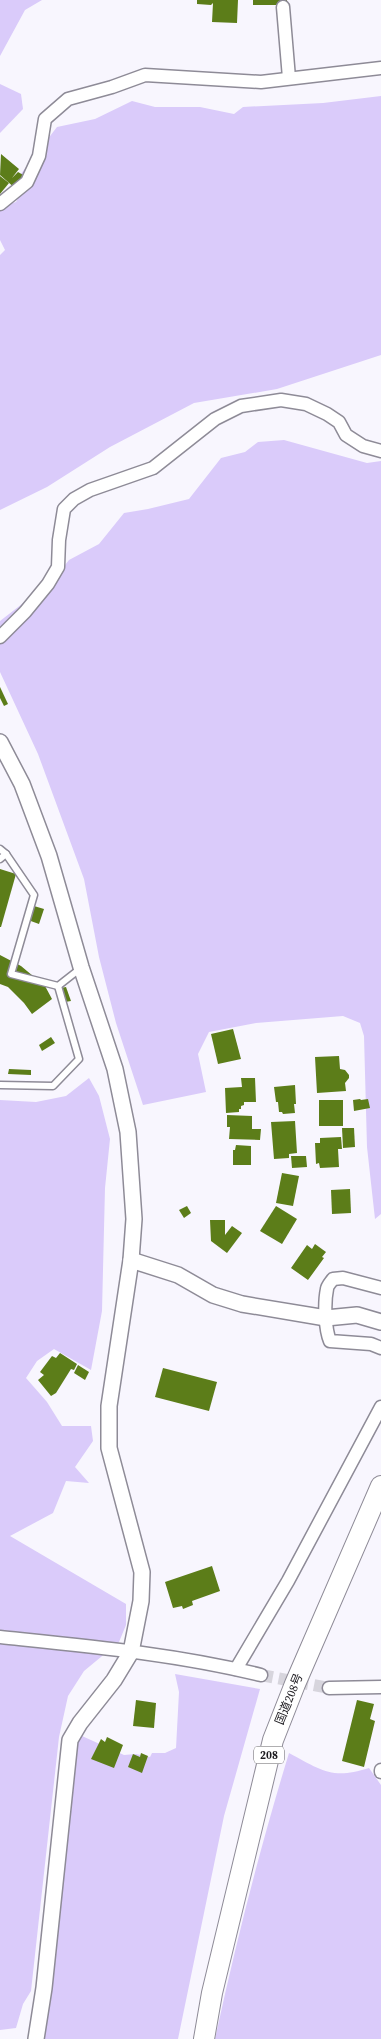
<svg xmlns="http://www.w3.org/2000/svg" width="381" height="2039" font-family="'Source Serif 4','Noto Sans JP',serif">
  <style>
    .green { fill: #dacbfa }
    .building { fill: #5c7d19 }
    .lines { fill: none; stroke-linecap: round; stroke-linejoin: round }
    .minor-tunnel { stroke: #d7d5dd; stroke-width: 12; stroke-dasharray: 12 6; stroke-linecap: butt }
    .service-casing { stroke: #8e8b97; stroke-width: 9 }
    .minor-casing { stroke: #8e8b97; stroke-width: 15 }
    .tertiary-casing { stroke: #8e8b97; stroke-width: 18 }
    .trunk-casing { stroke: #8e8b97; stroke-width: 22 }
    .service { stroke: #fff; stroke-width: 6 }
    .minor { stroke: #fff; stroke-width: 12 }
    .tertiary { stroke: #fff; stroke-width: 15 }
    .trunk { stroke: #fff; stroke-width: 20 }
    .labels { text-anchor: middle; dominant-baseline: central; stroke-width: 5; stroke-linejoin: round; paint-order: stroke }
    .shield { fill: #fff; stroke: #605f62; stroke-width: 1 }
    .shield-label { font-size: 11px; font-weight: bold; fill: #1c1a1f }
    .street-label { font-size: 12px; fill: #1c1a1f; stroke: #fff }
  </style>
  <rect width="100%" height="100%" fill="#f8f6fe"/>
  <g class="green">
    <path d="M0,0h42l-17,10 -25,46z"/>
    <path d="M0,84l21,10 2,15 -23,24z"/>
    <path d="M381,96v259l-104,34 -83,14 -84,44 -63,40 -47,23v-255l5,-5 -5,-10v-33l16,-5 4,-8v-19l37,-48 38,-8 37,-18 23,6h45l34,7 9,-7 80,-4z"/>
    <path d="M284,440l83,23 14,-2v753l-6,5 -8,-72 -3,-111 -4,-13 -17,-7 -87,7 -47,9 -11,22 8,38 -63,13 -27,-82 -17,-66 -15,-78 -46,-125 -38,-82v-51l53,-41 16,-20 30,-16 25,-31 24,-4 41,-10 32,-41 24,-6 13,-10z"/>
    <path d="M89,1078l10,18 11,43 -5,49 -3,123 -11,59 -37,-21 -17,12 -11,17 21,24 15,24h29l2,15 -18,26 14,16 -23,-2 -13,32 -43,23 116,68v21l-7,17 -35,29 -16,25 -9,41 -28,254 -8,13 -7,24 -16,2v-930l36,2 30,-6z"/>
    <path d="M175,1674l85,15 -36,127 -46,223h-134l29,-281 6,-19 3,-3 42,19 12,-1 14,3 2,-4h13l11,-5 3,-56z"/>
    <path d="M289,1753c32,17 43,27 80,15l12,17v254h-166c21,-97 45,-191 74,-286z"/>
  </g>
  <g class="building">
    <path d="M197,0h41l-1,23 -25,-1 1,-19 -2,2 -14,-1z"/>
    <rect x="253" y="0" width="34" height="5"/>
    <path d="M1,154l18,15 -7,9 6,-6 7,4 -9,13 -16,-14z"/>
    <path d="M0,176l9,7 -9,11z"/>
    <path d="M0,687l8,17 -4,2 -4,-8z"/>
    <path d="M0,869l16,5 -15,53h-1z"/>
    <path d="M34,906l10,3 -5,15 -11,-4z"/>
    <path d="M0,955l21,11 24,20 7,13 -20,15 -8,-11 -16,-16 -8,-3z"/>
    <path d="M66,987l5,14 -6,1 -4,-14z"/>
    <path d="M233,1029l8,30 -23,5 -7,-30z"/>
    <path d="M51,1037l4,6 -13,8 -3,-6z"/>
    <path d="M339,1056l1,13 5,1 4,5v3l-4,5 1,8 -29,2 -2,-36z"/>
    <path d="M9,1069l22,1v5l-23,-1z"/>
    <path d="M241,1078h14l1,24h-12v3l-3,1v3h-2v3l-13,1 -1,-25 17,-1z"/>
    <path d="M295,1085l1,19h-2l1,9 -12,1 -1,-2h-3l-1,-10h-2l-2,-15z"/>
    <path d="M360,1099l1,1 7,-1 2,9 -16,3 -1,-11z"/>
    <rect x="319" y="1100" width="24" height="26"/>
    <path d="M227,1115l25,1v13h9l-1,11 -31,-1 1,-12h-3z"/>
    <path d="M295,1121l2,32 -8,1v4l-15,1 -3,-37z"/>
    <path d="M342,1128h12l1,19 -12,1z"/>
    <path d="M341,1137l1,12h-4l1,18 -19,1 -1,-5 -3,1 -1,-21h5v-5z"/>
    <path d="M236,1145l15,1v19h-18v-15h2z"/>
    <path d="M291,1156h15l1,11 -15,1z"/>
    <path d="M282,1173l17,3 -6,30 -17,-3z"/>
    <path d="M350,1189l1,24 -19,1 -1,-24z"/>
    <path d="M187,1206l4,7 -7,5 -5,-8z"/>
    <path d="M276,1206l21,13 -15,25 -22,-13z"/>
    <path d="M210,1220h15v15l7,-9 10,7 -15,20 -16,-12z"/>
    <path d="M315,1244l11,8 -4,5 2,1 -16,22 -17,-12 16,-23 5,4z"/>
    <path d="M60,1353l17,11 -3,6 -3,-1 -15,24 -5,3 -13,-16 6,-5 -4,-3 12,-16 4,2z"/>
    <path d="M78,1365l11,7 -4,8 -11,-7z"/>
    <path d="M163,1368l54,14 -8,29 -54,-14z"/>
    <path d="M212,1566l8,25 -28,10 1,4 -10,4 -1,-3 -9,2 -8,-26z"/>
    <path d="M136,1700l20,3 -2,25 -21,-2z"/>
    <path d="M357,1700l17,4 -4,15 5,2 -11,46 -22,-6z"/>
    <path d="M107,1737l16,8 -9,23 -23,-9 10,-20 4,3z"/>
    <path d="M141,1753l7,3 -6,17 -14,-6 5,-13 7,3z"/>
  </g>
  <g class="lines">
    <path class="minor-tunnel" d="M261,1675l68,13"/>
    <g class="service-casing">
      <g id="service">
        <path d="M0,849l6,5 28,41 -23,79 47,12 23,-18"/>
        <path d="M0,859l6,-5"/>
        <path d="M0,1085l53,1 26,-27 -21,-73"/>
      </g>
    </g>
    <g class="minor-casing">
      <g id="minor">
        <path d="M283,7l6,71"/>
        <path d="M0,204l27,-22 12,-26 6,-37 23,-20 44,-12 33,-12 116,7 120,-14"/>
        <path d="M0,637l25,-25 23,-28 10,-17 1,-27 5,-31 10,-10 16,-9 63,-22 62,-49 26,-13 40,-6 25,4 21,10 12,8 7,13 17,11 18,5"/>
        <path d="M381,1288l-38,-10 -10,1c-2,3 -6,7 -6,10 -3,14 -2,40 3,52l41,3 10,4"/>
        <path d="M0,1637c87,9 176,17 261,38"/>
        <path d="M236,1669l52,-88 93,-174"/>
        <path d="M329,1688l52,-1"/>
        <path d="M381,1770v2"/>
      </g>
    </g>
    <g class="tertiary-casing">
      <g id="tertiary">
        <path d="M0,742l22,42 27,72 32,111 34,102 13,63 6,87 -3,41 -22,146v42l33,124 -1,29 -10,51 -17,28 -34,43 -10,17 -26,248 -8,51"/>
        <path d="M131,1260l47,15 35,20 29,9 84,14 31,-3 24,7"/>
      </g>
    </g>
    <g class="trunk-casing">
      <path id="trunk" d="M204,2039l8,-46 61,-253 22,-56 86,-198"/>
    </g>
    <use href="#service" class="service"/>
    <use href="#minor" class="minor"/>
    <use href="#tertiary" class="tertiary"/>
    <use href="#trunk" class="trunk"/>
  </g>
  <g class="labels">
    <rect class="shield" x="254" y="1746.5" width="30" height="17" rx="4"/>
    <g class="shield-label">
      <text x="269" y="1755">208</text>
    </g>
    <g class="street-label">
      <text transform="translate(289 1699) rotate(-68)">国道208号</text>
    </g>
  </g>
</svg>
